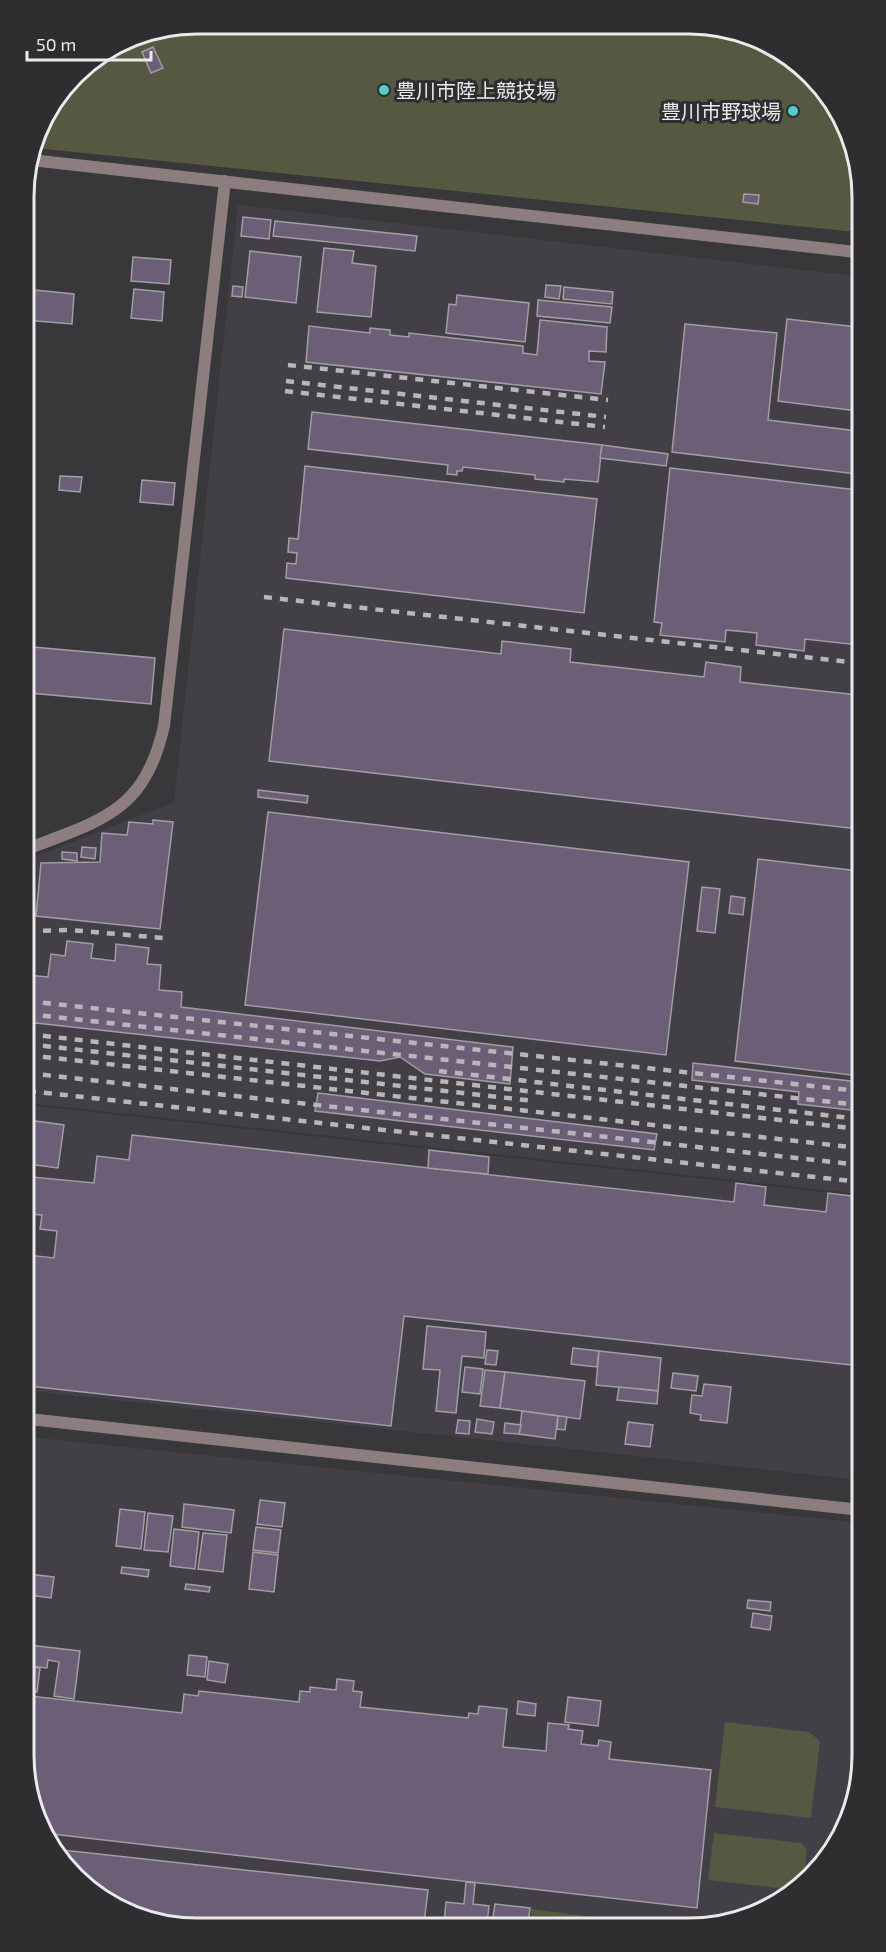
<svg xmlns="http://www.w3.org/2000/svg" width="886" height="1952" font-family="'Exo 2','Noto Sans JP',sans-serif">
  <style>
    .built { fill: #433f47 }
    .green { fill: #565841 }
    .building { fill: #6c5e77; stroke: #9f9ea0; stroke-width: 1.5 }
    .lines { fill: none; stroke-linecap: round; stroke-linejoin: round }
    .tertiary { stroke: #8d7d7f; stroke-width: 12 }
    .rail { stroke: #b7b6b8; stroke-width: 4.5; stroke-dasharray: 8 8; stroke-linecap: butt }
    .poi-dot { fill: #53cdca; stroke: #2e2d2f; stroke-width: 2 }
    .labels { text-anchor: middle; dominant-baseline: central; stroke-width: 6; stroke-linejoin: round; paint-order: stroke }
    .poi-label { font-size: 20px; fill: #eaeaeb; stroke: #2e2d2f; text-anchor: start }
    .rim { fill: none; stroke: #eaeaeb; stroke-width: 3 }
  </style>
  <rect width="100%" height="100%" fill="#383739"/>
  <g class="built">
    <path d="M238,205l618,71 4,918 -832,-91 -1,-243 147,-58z"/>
    <path d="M28,1105l832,91 1,284 -832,-89z"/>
    <path d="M29,1437l832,86 1,243 -13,54 -30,48 -86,54 -569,3 -81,-40 -53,-86z"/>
  </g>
  <g class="green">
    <path d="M198,24l524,3 81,40 53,86v79l-821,-84 7,-27 41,-54 49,-30z"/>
    <path d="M725,1722l84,10 11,9 -9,77 -96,-11z"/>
    <path d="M714,1833l87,10 6,6 -3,29 -17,11 -79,-9z"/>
    <path d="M531,1909l102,13 -103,1z"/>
  </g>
  <g class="building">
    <path d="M153,47l10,21 -12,5 -9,-21z"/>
    <path d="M744,194l15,1 -1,9 -15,-2z"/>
    <path d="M243,217l28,3 -2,19 -28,-3z"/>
    <path d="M275,221l142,15 -2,15 -142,-15z"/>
    <path d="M324,248l30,3 -2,12 24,3 -5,51 -54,-5z"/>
    <path d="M250,251l51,6 -5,46 -51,-6z"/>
    <path d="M133,257l38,3 -2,24 -38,-3z"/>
    <path d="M546,285l15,1 -2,13 -14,-2z"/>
    <path d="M233,286l10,1 -1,10 -10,-1z"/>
    <path d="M564,287l49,5 -1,12 -49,-5z"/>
    <path d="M25,289l49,5 -2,30 -47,-4z"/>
    <path d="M134,289l30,3 -2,29 -31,-3z"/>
    <path d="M457,295l72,8 -4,39 -79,-9 3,-29 7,1z"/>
    <path d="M538,300l74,7 -2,16 -73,-7z"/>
    <path d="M787,319l70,8v84l-79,-10z"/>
    <path d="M540,320l67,7 -1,25 -17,-1v10l16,1 -4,32 -295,-32 3,-36 61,7v-5l20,2v5l19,2v-4l114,13v7l14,2z"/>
    <path d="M685,324l92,9 -9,87 89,11v43l-185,-22z"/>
    <path d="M312,412l290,33 -4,37 -34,-3v3l-29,-3v-4l-72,-8 -1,4h-5v4l-10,-1 1,-9 -140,-16z"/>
    <path d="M602,445l66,9 -2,12 -66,-8z"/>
    <path d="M305,466l292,33 -13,114 -298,-35 1,-15 9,1 1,-11 -9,-1 1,-14 9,1z"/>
    <path d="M670,468l187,22 1,155 -53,-6 -1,12 -48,-6 1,-12 -31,-3 -1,12 -65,-7 2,-12 -8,-1z"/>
    <path d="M60,476l22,1 -2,15 -21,-2z"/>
    <path d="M142,480l33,3 -2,22 -33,-3z"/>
    <path d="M284,629l217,25 1,-13 69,8 -1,13 134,15 2,-15 35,5 -1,15 118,13v134l-589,-68z"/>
    <path d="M33,647l122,11 -4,46 -122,-11z"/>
    <path d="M258,790l50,6 -1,7 -49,-6z"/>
    <path d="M268,812l421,50 -23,193 -421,-50z"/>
    <path d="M153,820l20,2 -13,107 -124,-13 5,-53 59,-1 2,-29 25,2 2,-13 24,2z"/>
    <path d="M82,847l14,1 -1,11 -14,-2z"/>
    <path d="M62,852l15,1v8l-15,-2z"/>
    <path d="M758,859l100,12 1,205 -124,-15z"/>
    <path d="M702,887l18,2 -5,44 -18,-2z"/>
    <path d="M731,896l14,2 -2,17 -14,-2z"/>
    <path d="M67,941l26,3 -2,14 24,3 1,-17 33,4 -2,16 14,1 -2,25 23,2 -1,15 332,40 -3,37 -85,-10 -25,-17 -20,4 -353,-39v-47l21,2 3,-23 14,2z"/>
    <path d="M693,1063l166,19v29l-61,-7 1,-12 -107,-12z"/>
    <path d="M318,1093l339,41 -3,16 -339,-39z"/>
    <path d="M28,1120l36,5 -6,43 -30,-4z"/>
    <path d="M132,1135l602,67 2,-19 30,4 -2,18 62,7 2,-19 32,4v169l-456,-50 -13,110 -362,-40 -1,-131 26,3 3,-27 -17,-2 2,-14 -14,-1 4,-37 62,6 3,-27 32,4z"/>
    <path d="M429,1150l60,7 -1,17 -60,-6z"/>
    <path d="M427,1326l59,6 -2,26 -22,-2 -6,57 -20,-2 4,-41 -17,-1z"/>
    <path d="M573,1348l26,3 -2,16 -26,-3z"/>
    <path d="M487,1350l11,1 -2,14 -11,-1z"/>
    <path d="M599,1351l62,7 -3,33 -62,-6z"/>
    <path d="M465,1367l18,2 -3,25 -18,-2z"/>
    <path d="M485,1370l20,2 -5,36 -20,-2z"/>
    <path d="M505,1372l80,9 -5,38 -80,-11z"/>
    <path d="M673,1373l25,3 -2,15 -25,-3z"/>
    <path d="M704,1384l27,3 -4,36 -27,-3 1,-5 -11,-2 2,-18 10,1z"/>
    <path d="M619,1387l39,4 -1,13 -40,-4z"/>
    <path d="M522,1411l36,5 -3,23 -36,-5z"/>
    <path d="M558,1416l9,1 -2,13 -8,-1z"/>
    <path d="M477,1419l17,3 -2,12 -17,-2z"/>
    <path d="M458,1420l12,1 -1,13 -13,-1z"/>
    <path d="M628,1422l25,3 -3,22 -25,-3z"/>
    <path d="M505,1423l16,2 -2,9 -15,-1z"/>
    <path d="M260,1500l25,3 -3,24 -25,-3z"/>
    <path d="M184,1504l50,6 -3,23 -49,-6z"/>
    <path d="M120,1509l25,3 -4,37 -25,-3z"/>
    <path d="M148,1513l25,3 -5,36 -24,-2z"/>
    <path d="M256,1527l25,3 -3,23 -25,-3z"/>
    <path d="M174,1529l25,3 -4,37 -25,-3z"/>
    <path d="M203,1533l24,2 -4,37 -25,-3z"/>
    <path d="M29,1544h4l-4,30 25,3 -3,21 -22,-3z"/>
    <path d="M253,1552l25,3 -4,37 -25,-3z"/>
    <path d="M122,1567l27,3 -1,7 -27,-4z"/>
    <path d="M186,1584l24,3 -1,5 -24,-3z"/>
    <path d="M748,1600l23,2 -1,9 -23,-3z"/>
    <path d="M753,1613l19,3 -2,14 -19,-3z"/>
    <path d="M29,1645l51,6 -6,48 -20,-3 5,-34 -11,-2 -1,8 -17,-2z"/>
    <path d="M189,1655l18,2 -2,20 -18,-2z"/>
    <path d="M209,1661l19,3 -3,19 -18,-3z"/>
    <path d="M30,1667l10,1 -3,24 -7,-1z"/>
    <path d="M337,1679l17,2 -1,10 9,1 -2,15 108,11 1,-5 9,1 1,-8 28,3 -4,38 43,4 2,-28 21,2 -1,4 15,2 -2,13 17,2 1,-6 12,2 -2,17 102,11 -14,138 -645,-74 -22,-35v-103l152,17 2,-19 14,2 1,-5 100,11 1,-11 10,1v-5l26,3z"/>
    <path d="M568,1697l33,4 -3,25 -33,-4z"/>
    <path d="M518,1701l18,3 -1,12 -18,-2z"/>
    <path d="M62,1850l366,40 -4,33 -260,2 -81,-40z"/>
    <path d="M466,1882l9,1 -2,21 16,2 -2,17h-43l2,-21 18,2z"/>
    <path d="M495,1904l35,4 -2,15h-36z"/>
  </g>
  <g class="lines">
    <g class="tertiary">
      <path d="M31,160l825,92"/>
      <path d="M27,849c74,-29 117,-36 137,-123l61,-545"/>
      <path d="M29,1419l832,91"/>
    </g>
    <g class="rail">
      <path d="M288,365l320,35"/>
      <path d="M286,381l320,36"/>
      <path d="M285,391l320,36"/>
      <path d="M264,597l594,66"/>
      <path d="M27,879l9,-1"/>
      <path d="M27,895h2"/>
      <path d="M27,931l43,-1 93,8"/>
      <path d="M27,1001l832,90"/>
      <path d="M27,1014l832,91"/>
      <path d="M27,1034l832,95"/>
      <path d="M27,1044l507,57"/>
      <path d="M27,1055l832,93"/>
      <path d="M439,1071l420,48"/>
      <path d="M27,1073l833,92"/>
      <path d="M28,1091l832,91"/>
    </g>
  </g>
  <g class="poi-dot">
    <circle cx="384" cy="90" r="6"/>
    <circle cx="793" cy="111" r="6"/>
  </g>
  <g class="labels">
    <g class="poi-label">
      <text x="396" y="90">豊川市陸上競技場</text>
      <text x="781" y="111" text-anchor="end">豊川市野球場</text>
    </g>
  </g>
  <path d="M0 0H886V1952H0ZM197 34H689A163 163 0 0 1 852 197V1755A163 163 0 0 1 689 1918H197A163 163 0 0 1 34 1755V197A163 163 0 0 1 197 34Z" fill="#2e2d2f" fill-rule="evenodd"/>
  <path class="rim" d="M197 34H689A163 163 0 0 1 852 197V1755A163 163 0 0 1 689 1918H197A163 163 0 0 1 34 1755V197A163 163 0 0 1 197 34Z"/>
  <path d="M27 51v9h124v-9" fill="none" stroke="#eaeaeb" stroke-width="3"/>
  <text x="36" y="51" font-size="18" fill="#eaeaeb" stroke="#2e2d2f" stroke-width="4.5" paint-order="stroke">50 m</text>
</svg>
